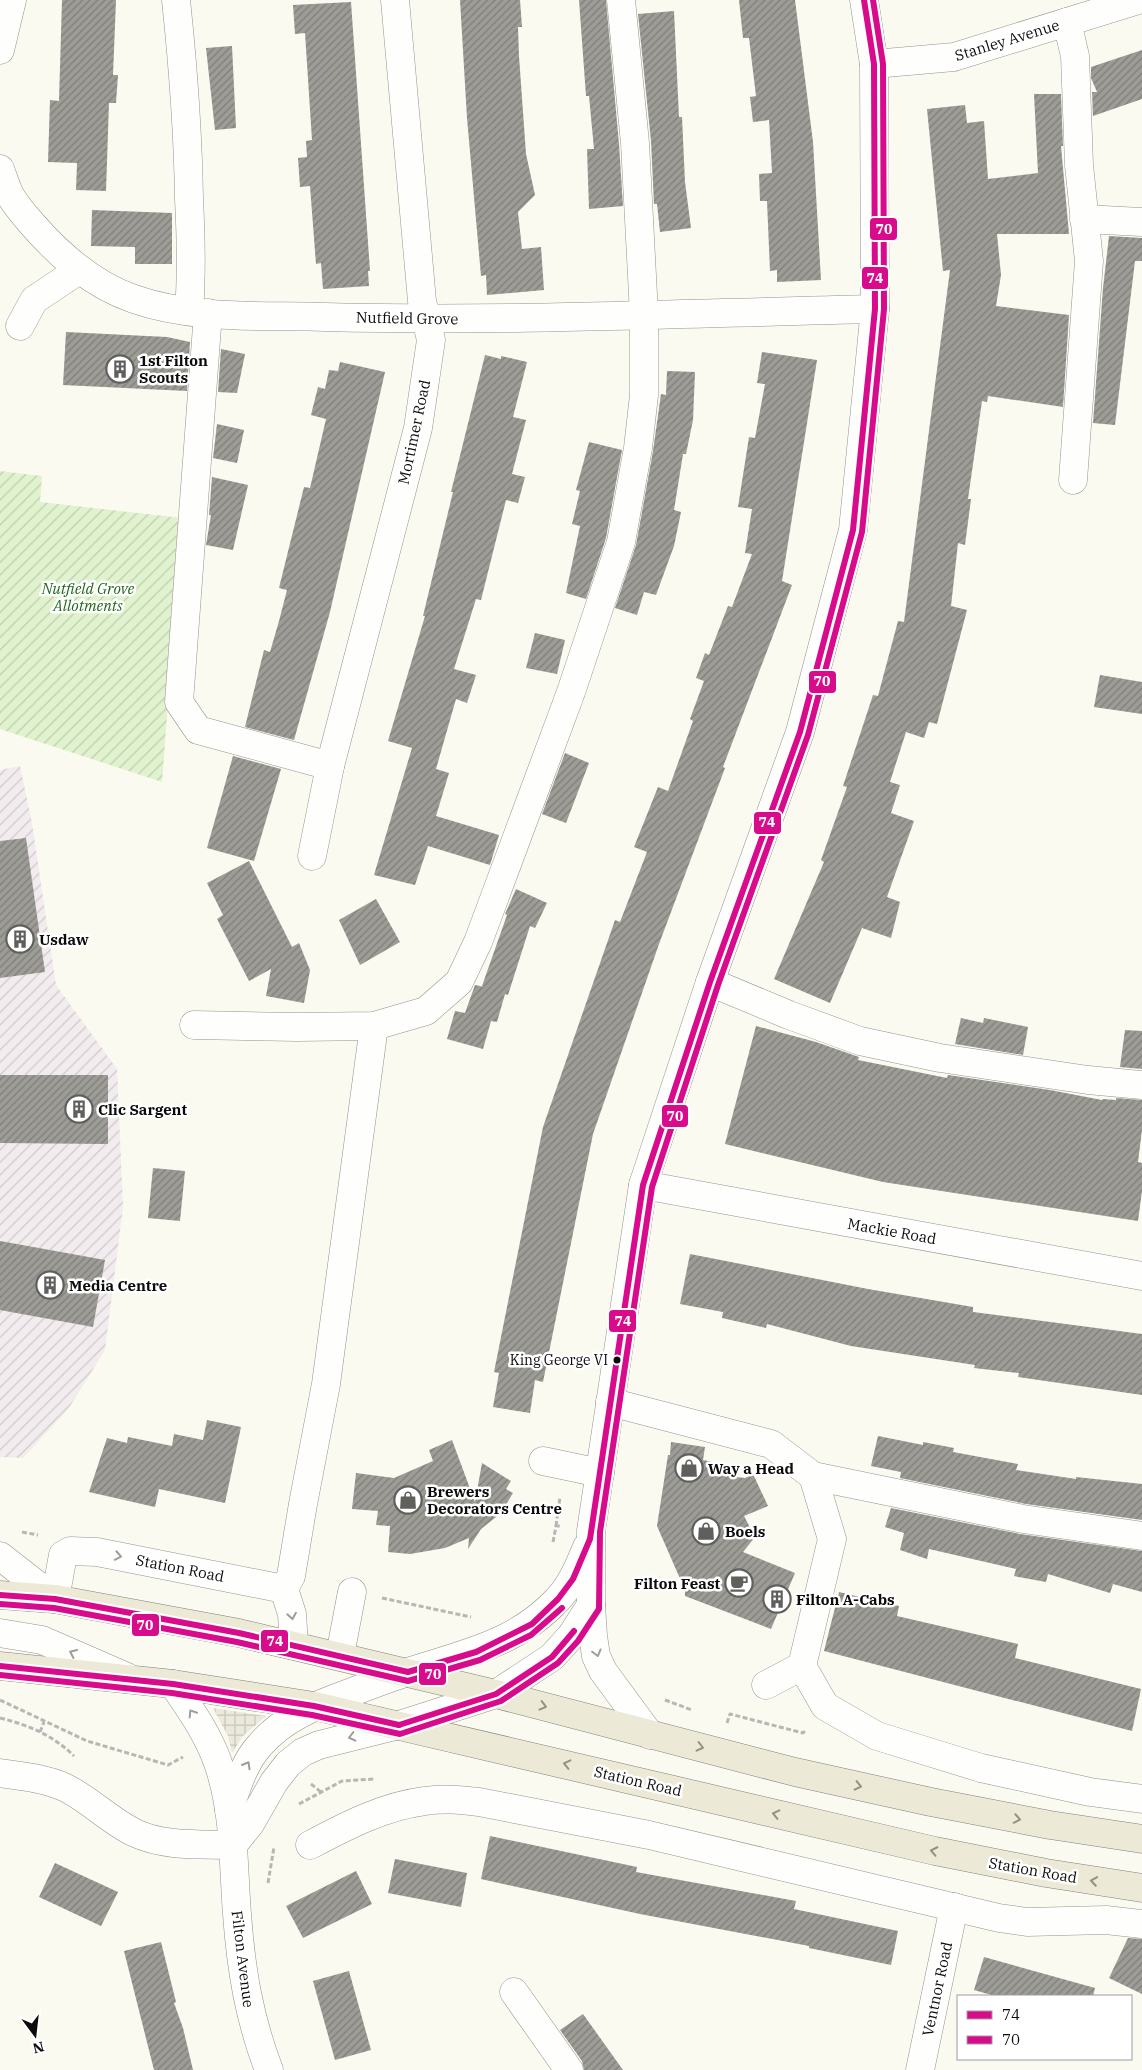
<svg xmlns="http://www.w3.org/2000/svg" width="1142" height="2070" font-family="'IBM Plex Serif',serif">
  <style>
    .industrial { fill: url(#industrial-furrows) }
    .garden { fill: url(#garden-furrows) }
    .plaza { fill: url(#plaza-grid) }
    .building { fill: url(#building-hatch) }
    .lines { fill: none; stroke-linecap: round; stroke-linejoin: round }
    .minor-casing { stroke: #93938f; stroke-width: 29 }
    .major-casing { stroke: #80807c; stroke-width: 29 }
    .path { stroke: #b7b7b5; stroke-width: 3; stroke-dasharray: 5 2.5; stroke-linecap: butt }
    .minor { stroke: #fefefd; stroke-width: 28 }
    .major { stroke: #ece9d6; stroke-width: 28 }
    .bus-1-casing { stroke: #fff; stroke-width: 10 }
    .bus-2-casing { stroke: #fff; stroke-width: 10 }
    .bus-1 { stroke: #d70b8c; stroke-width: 6 }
    .bus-2 { stroke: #d70b8c; stroke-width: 6 }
    .oneway { stroke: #9d9d9d }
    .oneway2 { stroke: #929185 }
    .bus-dot { fill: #0c0c0c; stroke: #fff; stroke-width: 2 }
    .labels { text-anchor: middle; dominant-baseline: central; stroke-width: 5; stroke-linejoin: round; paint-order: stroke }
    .bus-label { font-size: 14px; fill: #0c0c0c; stroke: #fff; text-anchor: end }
    .street-label { font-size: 15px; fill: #0c0c0c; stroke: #fff }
    .poi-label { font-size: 15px; font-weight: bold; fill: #0c0c0c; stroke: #fff; text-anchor: start }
    .park-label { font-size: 15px; font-style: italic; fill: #206819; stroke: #fff }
    .line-badge { stroke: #fff; stroke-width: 2 }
    .badge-label { font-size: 14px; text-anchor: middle; font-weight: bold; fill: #fff }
  </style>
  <defs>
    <pattern id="industrial-furrows" width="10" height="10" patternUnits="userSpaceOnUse" patternTransform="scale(1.25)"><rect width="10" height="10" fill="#f2ecee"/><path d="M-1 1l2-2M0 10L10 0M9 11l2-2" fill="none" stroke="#cec9cb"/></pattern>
    <pattern id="garden-furrows" width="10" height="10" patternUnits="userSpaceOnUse" patternTransform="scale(1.25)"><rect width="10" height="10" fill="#e0f2ce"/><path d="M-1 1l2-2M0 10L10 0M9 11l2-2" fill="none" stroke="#bfceb0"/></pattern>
    <pattern id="plaza-grid" width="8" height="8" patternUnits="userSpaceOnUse" patternTransform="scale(1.25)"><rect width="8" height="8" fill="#ebe9db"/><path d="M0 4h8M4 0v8" fill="none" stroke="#c8c7bb"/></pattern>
    <pattern id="building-hatch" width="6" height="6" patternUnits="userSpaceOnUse" patternTransform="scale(1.25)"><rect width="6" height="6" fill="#9d9c96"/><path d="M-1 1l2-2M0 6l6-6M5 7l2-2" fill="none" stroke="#7e7e79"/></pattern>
  </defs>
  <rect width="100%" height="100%" fill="#fafaf0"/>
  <path class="industrial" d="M20,766l12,57 24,162 61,84 6,138 -18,143 -36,58 -46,50 -23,-1v-687z"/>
  <path class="garden" d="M0,471l42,5 -2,26 142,16 -20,264 -162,-53z"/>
  <path class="plaza" d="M213,1708l53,8 -23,20 -11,17 -4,-17z"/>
  <g class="building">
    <path d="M62,0h54l-3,75h5l-2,28h-7l-3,88 -30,-1 1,-27 -29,-1 2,-62 9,1z"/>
    <path d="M460,0h60l2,27h-4l1,29 7,98 9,41 -17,17 4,37 19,-2 3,43 -57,5 -1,-20 -5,1 -14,-158z"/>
    <path d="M579,0h27l13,144 4,62 -34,3 -2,-60h7l-5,-53h-3z"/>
    <path d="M739,0h56l18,142 8,138 -44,2v-12l-7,1 -3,-70h-7l-1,-27 13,-1 -3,-53 -16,2 -3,-25 6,-1 -7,-58h-6z"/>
    <path d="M351,2l19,269h-2l1,15 -46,3 -2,-26 -5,1 -6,-78 -10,1 -2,-29 9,-1 -1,-16 6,-1 -7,-107 -10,1 -2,-29z"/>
    <path d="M674,11l5,106h3l3,65 6,46 -31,4 -3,-28h-3l-3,-63 -13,-127z"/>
    <path d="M232,46l4,82 -21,2 -9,-82z"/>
    <path d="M1142,50v49l-49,17 -1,-24h5l-6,-14v-11z"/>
    <path d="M1034,94h27l2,52h-2l8,88h-72l4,41 -5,31 73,9 -6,92 -75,-11 -1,6 -5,-1 -14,98h3l-6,46 -7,-2 -7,63 16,4 -30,114 -8,-2 -5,16 -18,-6 -16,50 10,3 -9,28 23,8 -27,76 13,5 -9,36 -29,-10 -32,75 -56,-24 50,-117 -3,-2 26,-73 -4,-1 30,-91 5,1 20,-75 6,1 46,-352 -7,1 -16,-162 38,-4 2,18 17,-2 4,58 50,-6z"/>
    <path d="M92,210l80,3v51h-37v-17l-44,-1z"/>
    <path d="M1109,236l33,2v23h-7l-20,164 -22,-2 10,-135z"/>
    <path d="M66,332l101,5 23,5 -3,49 -124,-6z"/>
    <path d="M221,349l24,5 -8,39 -19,-1z"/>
    <path d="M762,352l55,8 -35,221 10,4 -69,182 2,1 -66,176 -66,190 -50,248 -8,-2 -5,33 -37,-6 6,-34 -5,-1 49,-245 72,-207 5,2 27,-70 -13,-5 24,-60 10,4 25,-70 -3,-2 14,-38 -8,-3 9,-25 4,2 19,-49 4,1 20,-53 -7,-1 7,-44 -14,-2 11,-70 6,1 10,-54 -8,-1z"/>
    <path d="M485,355l16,4v-3l26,6 -14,55 13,3 -14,54 13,3 -7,26 -12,-3 -25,100 -5,-1 -22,70 22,6 -9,28 -11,-4 -20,70 13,4 -13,43 63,19 -9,30 -62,-19 -13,39 -41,-10 38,-127 -24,-7 37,-125h-2l30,-124h-2z"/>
    <path d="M340,362l45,10 -55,240 -36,128 -49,-13 19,-77 6,2 9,-31 8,-31 -8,-2 25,-101 6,1 16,-69 -15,-4 7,-28 7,2 4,-19 9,1z"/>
    <path d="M667,371l28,1 -2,48 -7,34h-3l-9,56 7,2 -7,34 -18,49 -12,-3 -7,23 -22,-7 21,-63 17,-94 8,-57 5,1z"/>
    <path d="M217,424l27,6 -7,33 -24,-5z"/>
    <path d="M589,442l33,8 -16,88 -20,61 -20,-6 14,-67 -8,-2 8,-33 -4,-1z"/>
    <path d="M212,477l36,8 -15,65 -27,-5 5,-30h-2z"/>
    <path d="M535,633l30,7 -8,34 -31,-6z"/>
    <path d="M1100,675l42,7v32l-48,-7z"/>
    <path d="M565,753l24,10 -23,60 -24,-9z"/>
    <path d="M233,756l48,13 -27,92 -47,-13z"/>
    <path d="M26,838l19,134 -45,6v-137z"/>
    <path d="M249,861l43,86 7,-4 11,27 -6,33 -38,-7 5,-27 -22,12 -32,-62 6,-4 -16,-32z"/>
    <path d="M516,889l31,14 -12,25 -5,-2 -22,69 -3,-1 -8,28 -6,-1 -8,28 -36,-10 8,-28 10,2 10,-28 10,2 -3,-1 25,-71 -2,-1z"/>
    <path d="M376,899l24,43 -40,23 -21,-45z"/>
    <path d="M961,1018l22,5 1,-5 44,9 -5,28 -68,-11z"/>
    <path d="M756,1026l60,16 43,15 -1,3 89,18 1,-3 102,15 52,10 1,-1 13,1v-2l26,2v30l-4,32 4,1v28l-4,30 -255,-39 -158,-38z"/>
    <path d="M1125,1030l17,1v38l-22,-2z"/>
    <path d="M0,1075h108v69l-108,-1z"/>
    <path d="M153,1168l32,3 -5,50 -32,-3z"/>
    <path d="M0,1241l105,19 -12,67 -93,-17z"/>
    <path d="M690,1254l178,35 105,18v5l169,22v61l-124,-18 1,-4 -45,-5 1,-3 -124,-19 -84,-22 -1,4 -44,-10 1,-6 -43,-8z"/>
    <path d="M207,1420l34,7 -16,76 -66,-14 -4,18 -66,-15 18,-54 20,5 1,-6 44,9 2,-12 29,6z"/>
    <path d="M878,1436l45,9v-3l31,6 -1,4 65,12 -2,6 60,9v-2l66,7v36l-116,-16 -126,-26 1,-6 -30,-6z"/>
    <path d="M452,1440l23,62 7,-39 29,18 -5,8 7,4 -12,20 -20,16 -13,20 1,-11 -24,10 -35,6 -22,-2 2,-26 -14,-1 2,-14 -26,-2 4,-36 38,5 39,-17 -4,-11z"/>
    <path d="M671,1442l34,5 -2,13 10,2 -1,12 33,4 8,-4 15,32 -24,10 11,21 -12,15 52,21 -24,56 -86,-33v-6l-28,-64 11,-71h2z"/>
    <path d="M891,1508l129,26 122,17v41l-29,-8 -3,9 -62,-19 -2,8 -32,-6 2,-7 -87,-20 -2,10 -27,-9 4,-17 -19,-6z"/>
    <path d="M839,1592l60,14 -2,10 121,28 -3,14 126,31 -9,42 -308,-80z"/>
    <path d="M490,1836l147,31 -1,5 160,29 -2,8 104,22 -7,34 -82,-17v-2l-169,-32 -159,-35z"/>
    <path d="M395,1859l72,14 -6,34 -73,-14z"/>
    <path d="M55,1863l63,29 -17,34 -62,-29z"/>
    <path d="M356,1871l16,33 -69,34 -17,-32z"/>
    <path d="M1128,1938l14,1v55l-33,-16z"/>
    <path d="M161,1942l15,60 -2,1 9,25 10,42h-39l-30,-119z"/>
    <path d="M984,1957l111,31 -2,8h-98l-21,-6z"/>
    <path d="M349,1971l22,79 -36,10 -22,-79z"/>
    <path d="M583,2014l40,56h-39l-2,-9 -22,-31z"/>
  </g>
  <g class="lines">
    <g class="minor-casing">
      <g id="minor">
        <path d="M176,0c7,66 12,133 13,199 2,38 3,74 0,112"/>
        <path d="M1067,22l8,34 4,109 10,96 -16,219"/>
        <path d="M0,50l12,-50"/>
        <path d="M874,64l80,-7 184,-57"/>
        <path d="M0,169c3,8 6,18 10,26 6,11 15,21 23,30 28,32 60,60 101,74 60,21 129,16 191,18 183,5 367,-4 550,-8"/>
        <path d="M1084,219l58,3"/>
        <path d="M208,313l-29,389 19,28 132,36"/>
        <path d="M20,326l14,-26 45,-30"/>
        <path d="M312,856l18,-90 88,-338 13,-88 -9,-39 -27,-301"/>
        <path d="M710,982l79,33 71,26 80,17 148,22 54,5"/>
        <path d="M194,1025l103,2 77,-1 52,-15 33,-29 19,-40 93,-250 50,-150 17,-94 6,-53v-81l-9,-171 -14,-143"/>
        <path d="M643,1185l499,91"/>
        <path d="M610,1402l161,42 42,32 19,63 -30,127 23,40 52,30 104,32 109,24 52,7"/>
        <path d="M543,1461l57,12"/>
        <path d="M813,1476l210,43 119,17"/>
        <path d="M0,1556l55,43 8,-44 7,-4 27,1 187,37"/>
        <path d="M284,1589l7,-13 12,-72 23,-120 48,-358"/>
        <path d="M284,1589l8,25 2,31"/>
        <path d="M0,1633l42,7 85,37"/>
        <path d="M340,1655l12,-63"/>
        <path d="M173,1684c17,25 35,50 45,79 17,49 15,101 19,151 4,55 12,104 32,156"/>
        <path d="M766,1685l36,-19"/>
        <path d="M650,1735l-47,-64 -7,-15 -3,-20 -2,-31v-74l52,-346 67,-203 90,-250 53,-202 22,-221 -1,-245 -10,-64"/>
        <path d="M0,1773c21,3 44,5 64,14 25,12 46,34 71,46 30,14 66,11 98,12"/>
        <path d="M229,1810c8,-23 14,-46 31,-65 22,-26 56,-40 87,-51 21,-8 41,-16 61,-22 55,-18 108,-28 149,-72 14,-14 22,-34 30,-53"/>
        <path d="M233,1845l17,-21 24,-42 14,-18 15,-12 16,-7 80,-20 97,-31 56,-37 19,-21 20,-31"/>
        <path d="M310,1845c36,-19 74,-39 115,-44 18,-3 36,-1 54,1l170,33 350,83 28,4 79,-2 36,4"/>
        <path d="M514,1992l55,78"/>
        <path d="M920,2070l34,-163"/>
      </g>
    </g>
    <g class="major-casing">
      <g id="major">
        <path d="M0,1595l55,4 184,34 257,61 299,78 136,30 119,23 92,14"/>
        <path d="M0,1666l173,18 141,22 621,145 111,22 96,15"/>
      </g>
    </g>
    <g class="path">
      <path d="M556,1526l4,-29"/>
      <path d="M22,1532l16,3"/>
      <path d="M553,1542l3,-16h5"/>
      <path d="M382,1598l89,19"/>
      <path d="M0,1700l87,41 81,24 15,-8"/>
      <path d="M665,1700l27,10"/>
      <path d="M0,1718c28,7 53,17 74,38"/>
      <path d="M727,1723l3,-9 73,19 3,-3"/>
      <path d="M40,1732l4,-10"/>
      <path d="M311,1784l10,8"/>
      <path d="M299,1804l43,-23 33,-2"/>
      <path d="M268,1883l6,-36"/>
    </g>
    <use href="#minor" class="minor"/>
    <use href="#major" class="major"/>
    <g class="bus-1-casing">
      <g id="bus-1">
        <path d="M0,1595l55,4 184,34 169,39 68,-20 56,-28 26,-25 15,-20 17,-40 53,-354 67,-203 90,-250 53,-202 22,-221 -1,-245 -10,-64"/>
        <path d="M0,1666l173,18 141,22 85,19"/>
        <path d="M399,1725l97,-31 56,-37 22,-26"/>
      </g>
    </g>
    <g class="bus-2-casing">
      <g id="bus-2">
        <path d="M0,1604l54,4 183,34 171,39 72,-21 51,-25 31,-27"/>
        <path d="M0,1675l172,18 140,22 88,19 101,-33 57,-38 20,-22 21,-32 1,-77 52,-345 66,-202 90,-250 54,-203 22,-223 -1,-245 -10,-64"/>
      </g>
    </g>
    <use href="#bus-1" class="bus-1"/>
    <use href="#bus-2" class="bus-2"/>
  </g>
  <defs><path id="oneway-chevron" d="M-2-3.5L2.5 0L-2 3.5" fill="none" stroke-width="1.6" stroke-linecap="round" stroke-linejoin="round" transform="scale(1.25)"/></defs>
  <g class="oneway">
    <use href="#oneway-chevron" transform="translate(118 1556) rotate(11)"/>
    <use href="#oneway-chevron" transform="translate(292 1616) rotate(81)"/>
    <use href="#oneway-chevron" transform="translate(73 1653) rotate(-156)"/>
    <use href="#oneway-chevron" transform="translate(597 1653) rotate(75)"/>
    <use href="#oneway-chevron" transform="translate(192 1713) rotate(-123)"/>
    <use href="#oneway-chevron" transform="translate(352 1737) rotate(166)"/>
    <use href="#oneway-chevron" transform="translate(247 1765) rotate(-60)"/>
  </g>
  <g class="oneway2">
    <use href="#oneway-chevron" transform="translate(543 1706) rotate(15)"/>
    <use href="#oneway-chevron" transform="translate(700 1747) rotate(14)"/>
    <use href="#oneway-chevron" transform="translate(567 1764) rotate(-167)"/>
    <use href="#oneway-chevron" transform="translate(858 1786) rotate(13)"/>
    <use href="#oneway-chevron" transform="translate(776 1814) rotate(-167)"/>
    <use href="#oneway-chevron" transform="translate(1017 1819) rotate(11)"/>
    <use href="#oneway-chevron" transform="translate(934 1851) rotate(-168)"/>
    <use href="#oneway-chevron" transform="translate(1094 1881) rotate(-171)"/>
  </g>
  <defs>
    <g id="building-ring" transform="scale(1.4375)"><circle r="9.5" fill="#fff" stroke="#5f5f5c" stroke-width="1.5"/><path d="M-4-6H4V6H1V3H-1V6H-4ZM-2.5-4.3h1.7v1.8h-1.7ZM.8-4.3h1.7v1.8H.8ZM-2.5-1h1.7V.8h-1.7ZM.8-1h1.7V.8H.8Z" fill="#5f5f5c"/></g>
    <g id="shop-ring" transform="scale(1.4375)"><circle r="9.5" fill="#fff" stroke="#5f5f5c" stroke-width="1.5"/><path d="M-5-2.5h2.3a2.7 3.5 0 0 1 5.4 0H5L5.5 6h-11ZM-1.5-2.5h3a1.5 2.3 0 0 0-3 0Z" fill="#5f5f5c"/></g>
    <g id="cafe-ring" transform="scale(1.4375)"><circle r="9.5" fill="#fff" stroke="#5f5f5c" stroke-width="1.5"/><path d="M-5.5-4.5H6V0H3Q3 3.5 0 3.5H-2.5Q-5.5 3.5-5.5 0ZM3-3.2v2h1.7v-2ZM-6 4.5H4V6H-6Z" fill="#5f5f5c"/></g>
  </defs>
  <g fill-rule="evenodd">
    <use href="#building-ring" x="120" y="369"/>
    <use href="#building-ring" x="20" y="939"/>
    <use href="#building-ring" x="79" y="1109"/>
    <use href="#building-ring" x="50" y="1285"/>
    <use href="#shop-ring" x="689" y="1468"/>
    <use href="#shop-ring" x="408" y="1500"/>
    <use href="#shop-ring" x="706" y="1531"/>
    <use href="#cafe-ring" x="739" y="1583"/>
    <use href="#building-ring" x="777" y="1599"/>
  </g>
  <circle class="bus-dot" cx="617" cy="1360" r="4.5"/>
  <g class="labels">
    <g class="bus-label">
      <text x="608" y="1360">King George VI</text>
    </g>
    <g class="street-label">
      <text transform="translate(1007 40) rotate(-17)">Stanley Avenue</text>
      <text transform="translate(407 318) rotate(1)">Nutfield Grove</text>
      <text transform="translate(414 432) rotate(-78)">Mortimer Road</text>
      <text transform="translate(892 1231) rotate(10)">Mackie Road</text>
      <text transform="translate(180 1568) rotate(11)">Station Road</text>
      <text transform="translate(638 1781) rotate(13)">Station Road</text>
      <text transform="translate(1033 1870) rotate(10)">Station Road</text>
      <text transform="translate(243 1959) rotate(83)">Filton Avenue</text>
      <text transform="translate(937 1989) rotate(-78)">Ventnor Road</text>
    </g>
    <g class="poi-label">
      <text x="139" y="360">1st Filton<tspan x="139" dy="17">Scouts</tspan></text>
      <text x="39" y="939">Usdaw</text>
      <text x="98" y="1109">Clic Sargent</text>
      <text x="69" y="1285">Media Centre</text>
      <text x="708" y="1468">Way a Head</text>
      <text x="427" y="1491">Brewers<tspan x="427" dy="17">Decorators Centre</tspan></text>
      <text x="725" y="1531">Boels</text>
      <text x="720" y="1583" text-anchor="end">Filton Feast</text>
      <text x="796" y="1599">Filton A-Cabs</text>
    </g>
    <g class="park-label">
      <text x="88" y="588">Nutfield Grove<tspan x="88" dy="17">Allotments</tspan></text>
    </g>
  </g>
  <g class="line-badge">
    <rect x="869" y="217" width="29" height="24" rx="5" fill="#d70b8c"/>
    <rect x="861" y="266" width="28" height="24" rx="5" fill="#d70b8c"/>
    <rect x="808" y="670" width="29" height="24" rx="5" fill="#d70b8c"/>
    <rect x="753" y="811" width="29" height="24" rx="5" fill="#d70b8c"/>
    <rect x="661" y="1104" width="28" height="24" rx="5" fill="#d70b8c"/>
    <rect x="608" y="1309" width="29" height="24" rx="5" fill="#d70b8c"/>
    <rect x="131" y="1613" width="29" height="24" rx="5" fill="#d70b8c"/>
    <rect x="260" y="1629" width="29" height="24" rx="5" fill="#d70b8c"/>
    <rect x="418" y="1662" width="29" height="24" rx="5" fill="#d70b8c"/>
  </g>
  <g class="badge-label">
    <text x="884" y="234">70</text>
    <text x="875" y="283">74</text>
    <text x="822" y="686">70</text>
    <text x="767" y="827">74</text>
    <text x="675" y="1121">70</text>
    <text x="623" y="1326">74</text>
    <text x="145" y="1630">70</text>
    <text x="275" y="1646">74</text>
    <text x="433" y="1679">70</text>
  </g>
  <rect x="957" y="1995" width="175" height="65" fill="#ffffff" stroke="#9e9e9e"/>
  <rect x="967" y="2011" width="25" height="8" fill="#d70b8c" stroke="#9e9e9e"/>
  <text x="1002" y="2020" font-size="15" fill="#0c0c0c">74</text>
  <rect x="967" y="2036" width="25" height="8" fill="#d70b8c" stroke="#9e9e9e"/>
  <text x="1002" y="2045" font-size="15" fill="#0c0c0c">70</text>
  <g transform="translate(35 2035) rotate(165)" stroke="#ffffff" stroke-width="4" paint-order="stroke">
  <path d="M0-4L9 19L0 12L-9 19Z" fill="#0c0c0c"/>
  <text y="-8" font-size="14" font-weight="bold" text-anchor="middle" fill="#0c0c0c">N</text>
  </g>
</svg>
